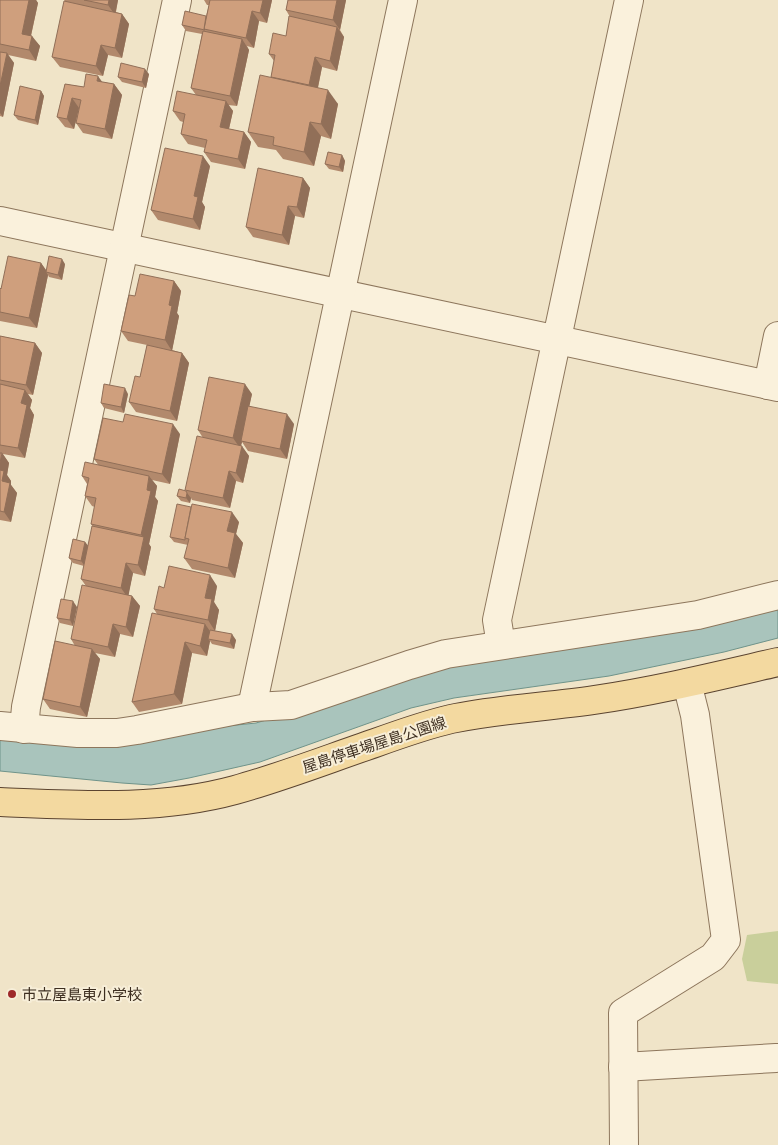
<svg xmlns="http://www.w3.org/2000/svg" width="778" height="1145" font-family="'Noto Serif','Noto Sans JP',serif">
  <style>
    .green { fill: #c9cf9b }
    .water { fill: #a9c4bc; stroke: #6f938a }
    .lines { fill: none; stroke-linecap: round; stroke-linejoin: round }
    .minor-casing { stroke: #8d765c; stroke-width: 30 }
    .major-casing { stroke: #5b4430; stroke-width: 30 }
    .minor { stroke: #faf1dc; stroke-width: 28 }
    .major { stroke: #f3d9a0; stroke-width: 28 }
    .wall { fill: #b2896c }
    .shaded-wall { fill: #916f58 }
    .building { fill: #cf9f7d; stroke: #916f58 }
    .poi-dot { fill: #9e2a2b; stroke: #f7eed8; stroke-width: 2 }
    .labels { text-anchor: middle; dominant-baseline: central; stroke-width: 4; stroke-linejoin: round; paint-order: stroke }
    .street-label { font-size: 15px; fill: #3d2e20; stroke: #f7eed8 }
    .poi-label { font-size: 15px; fill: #3d2e20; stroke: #f7eed8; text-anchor: start }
  </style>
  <rect width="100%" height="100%" fill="#f0e4c8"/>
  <path class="green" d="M778,931v53l-31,-3 -5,-22 5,-24z"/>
  <path class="water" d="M778,601v37l-54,14 -115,24 -155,22 -43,10 -151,54 -71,16 -38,7 -29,-2 -122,-12v-37l189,-4 67,-7 41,-12 98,-37z"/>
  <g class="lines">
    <g class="minor-casing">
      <g id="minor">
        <path d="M0,221l778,166"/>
        <path d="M768,385l10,-49"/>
        <path d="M501,645l-4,-25 132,-620"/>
        <path d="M252,707l151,-707"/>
        <path d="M0,726l78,7h39l20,-3 115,-23 39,-2 118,-40 37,-11 252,-39 80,-20"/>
        <path d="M24,729l2,-22 151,-707"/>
        <path d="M623,1067l153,-9"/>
        <path d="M624,1145l-1,-132 90,-56 13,-17 -31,-225 -8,-32"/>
      </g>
    </g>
    <g class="major-casing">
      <path id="major" d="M0,802c78,3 158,9 235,-12 47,-13 93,-31 140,-47 25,-9 50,-18 76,-24 48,-10 95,-12 143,-19 62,-9 123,-24 184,-38"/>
    </g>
    <use href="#minor" class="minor"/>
    <use href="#major" class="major"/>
  </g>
  <g class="wall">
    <path d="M0,0h36l2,3 -7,33 9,10 -4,15 -28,-6 6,8 -11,54 -3,-1z"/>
    <path d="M64,0h54l-2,12 6,2 7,10 -7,34 -14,-3 -5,21 -43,-9 -8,-10 13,-56z"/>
    <path d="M204,0h68l-5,23 -8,-2 -5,27 -7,-2 2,4 -12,56 -9,-1 5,6 -4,18 15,3 7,10 -6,27 -34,-7 -7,-10 1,-4 -17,-4 -7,-10 2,-12 -3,-1 -7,-10 23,-16 -5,-7 11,-54 -16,-3 -4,-6 24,-9 3,-11h-2z"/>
    <path d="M288,0h58l-6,30 4,7 -7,34 -15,-4 -4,21 20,16 -7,35 -10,-3 -7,30 -31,-7 -7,-9 -18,-3 -10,-15 23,-54 3,-17 -5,-7 17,-18 4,-19 -4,-7z"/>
    <path d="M149,74l-3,14 -24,-6 -4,-5z"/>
    <path d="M102,82l12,2 8,11 -10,44 -29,-6 -7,-10 3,-15 -5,21 -9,-2 -8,-10 8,-33 19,3z"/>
    <path d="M41,91l3,5 -6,29 -20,-5 -4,-5z"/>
    <path d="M342,155l3,6 -2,11 -14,-3 -4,-5z"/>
    <path d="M210,166l-8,36 3,5 -5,23 -42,-10 -7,-10z"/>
    <path d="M303,178l7,10 -6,30 -9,-2 -6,29 -36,-8 -7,-10z"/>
    <path d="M41,263l5,7 19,-6 -3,16 -13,-3 -1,-2 -11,53 -37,-7v-33l1,1z"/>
    <path d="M174,281l7,10 -4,22 2,3 -7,34 10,3 7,10 -12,58 -41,-9 -7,-10 11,-25 7,-32 -19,-4 -7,-10 14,-35z"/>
    <path d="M0,336l35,7 7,10 -9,42 -5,-1 4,6 -2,8 4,7 -9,43 -22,-4 6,9 -2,12 4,6v4l6,8 -6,29 -11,-2z"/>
    <path d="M128,394l-4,19 -20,-5 -3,-5z"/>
    <path d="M252,394l-3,12 45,18 -7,35 -39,-8 -6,-9 -1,4 8,10 -6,27 -7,-2 -6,27 -38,-8 -1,-2 -1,5 -9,-2 -4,-5 9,-5 17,-53 -5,-8z"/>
    <path d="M180,434l-10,50 -18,-4 5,6 -2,11 3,4 -9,43 2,3 -6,29 -12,-3 -5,22 4,1 8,10 -7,31 -13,-3 -5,23 -20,-4 5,6 -13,58 -37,-8 -7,-10 32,-53 -4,-7 15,-53 -5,-7 3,-13 -11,-3 -4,-5 16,-16 3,4 5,-19 -2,-3 4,-17 -3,-1 -7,-10 2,-12 -5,-8 17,-10 -5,-7z"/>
    <path d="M239,522l-3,12 7,9 -8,35 -43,-9 -8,-11 4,-13 -14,-3 -4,-5z"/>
    <path d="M217,586l-3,16 5,8 -4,21 21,9 -2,9 -22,-5 -2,-3 -3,15 -15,-3 -10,51 -43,8 -7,-10 25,-88 -3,-5z"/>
    <path d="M77,607l-4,19 -13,-3 -3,-5z"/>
  </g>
  <g class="shaded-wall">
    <path d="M29,0h7l2,3 -9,41 -7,-10z"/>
    <path d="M109,0h9l-3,15 -7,-10z"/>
    <path d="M263,0h9l-5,23 -7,-10z"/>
    <path d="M337,0h9l-6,30 -7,-10z"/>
    <path d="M252,11l7,10 -5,27 -8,-10z"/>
    <path d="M122,14l7,10 -7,34 -7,-10z"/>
    <path d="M337,27l7,10 -7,34 -7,-10z"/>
    <path d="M32,36l8,10 -4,15 -7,-11z"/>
    <path d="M242,39l7,11 -12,56 -7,-10z"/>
    <path d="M101,45l7,10 -5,21 -7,-10z"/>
    <path d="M7,53l7,10 -11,54 -3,-4v-27z"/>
    <path d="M315,57l7,10 -6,29 -7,-11z"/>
    <path d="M145,69l4,5 -3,14 -4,-6z"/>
    <path d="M98,76l7,10 -8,-5z"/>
    <path d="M114,84l8,11 -10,44 -7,-10z"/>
    <path d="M328,90l10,14 -7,35 -10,-15z"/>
    <path d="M41,91l3,5 -6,29 -3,-5z"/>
    <path d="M72,98l7,10 -5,21 -7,-10z"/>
    <path d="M226,101l7,10 -6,26 -7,-10z"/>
    <path d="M310,122l11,14 -7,30 -10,-14z"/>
    <path d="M244,132l7,10 -6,27 -7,-10z"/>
    <path d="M342,155l3,6 -2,11 -4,-5z"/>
    <path d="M203,156l7,10 -8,36 3,5 -5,23 -7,-11 1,-23z"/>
    <path d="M303,178l7,10 -6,30 -7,-11z"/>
    <path d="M288,206l7,10 -6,29 -7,-10z"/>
    <path d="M62,259l3,5 -3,16 -4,-5z"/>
    <path d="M41,263l7,10 -2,-1 2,3 -11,53 -8,-10z"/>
    <path d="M174,281l7,10 -4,22 2,3 -7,35 -7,-11 4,-35z"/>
    <path d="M35,343l7,10 -9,42 -7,-10z"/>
    <path d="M182,353l7,10 -12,58 -7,-10z"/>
    <path d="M245,384l7,10 -10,47h-1l1,1 -2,6 -7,-10z"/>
    <path d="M125,388l3,6 -4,19 -3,-6z"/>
    <path d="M25,390l7,10 -2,8 4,7 -9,43 -7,-10 3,-45z"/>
    <path d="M287,414l7,10 -7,35 -7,-10z"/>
    <path d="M173,424l7,10 -10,50 -8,-10z"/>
    <path d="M242,446l7,10 -6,27 -7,-10z"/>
    <path d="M2,453l7,10 -2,12 4,6v4l6,8 -6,29 -7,-10 -4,-40v-9z"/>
    <path d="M229,471l7,10 -6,27 -7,-10z"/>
    <path d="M149,476l8,10 -2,11 3,4 -9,43 2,3 -6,29 -7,-11 6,-27 -3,-3z"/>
    <path d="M187,493l4,5 -1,5 -4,-5z"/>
    <path d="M232,512l7,10 -3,12 7,9 -8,35 -7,-10 -1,-37z"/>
    <path d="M85,542l4,5 -4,19 -4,-5z"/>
    <path d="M126,563l7,10 -5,25 -7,-10z"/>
    <path d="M210,575l7,11 -3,16 5,8 -4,21 -7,-11 -3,-22z"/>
    <path d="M132,596l8,10 -7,31 -7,-10z"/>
    <path d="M73,601l4,6 -4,19 -3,-6z"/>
    <path d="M113,624l7,10 -5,23 -7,-10z"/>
    <path d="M205,624l7,10 -4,5 2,2 -3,15 -7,-10z"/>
    <path d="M232,634l4,6 -2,9 -4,-6z"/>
    <path d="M185,642l7,11 -10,51 -8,-10z"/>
    <path d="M92,649l8,10 -13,58 -7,-10z"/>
  </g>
  <g class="building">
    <path d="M0,0h29l-7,34 10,2 -3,14 -29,-6z"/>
    <path d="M84,0h25l-1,5z"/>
    <path d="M210,0h53l-3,13 -8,-2 -6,27 -42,-9z"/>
    <path d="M288,0h49l-4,20 -47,-10z"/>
    <path d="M64,1l58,13 -7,34 -14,-3 -5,21 -44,-9z"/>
    <path d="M185,11l21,5 -2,13 1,1 -23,-5z"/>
    <path d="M289,16l48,11 -7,34 -15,-4 -6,28 -38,-8 4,-22 -6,-1 4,-21 13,3z"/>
    <path d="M203,31l39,8 -12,57 -39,-8z"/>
    <path d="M0,52l7,1 -7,33z"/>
    <path d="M121,63l24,6 -3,13 -24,-5z"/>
    <path d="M86,74l12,2 -1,5 17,3 -9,45 -29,-6 5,-23 -9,-2 -5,21 -10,-2 8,-33 19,3z"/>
    <path d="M260,75l68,15 -7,34 -11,-2 -6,30 -31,-7 1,-8 -26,-5z"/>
    <path d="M20,86l21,5 -6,29 -21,-5z"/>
    <path d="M177,91l49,10 -6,26 24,5 -6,27 -34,-7 3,-12 -26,-6 4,-20 -12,-3z"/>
    <path d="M165,148l38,8 -9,40 4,1 -5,22 -42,-9z"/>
    <path d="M328,152l14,3 -3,12 -14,-3z"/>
    <path d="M258,168l45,10 -6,29 -9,-1 -6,29 -36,-8z"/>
    <path d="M8,256l33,7 -12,55 -29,-6v-24l1,1z"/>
    <path d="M49,256l13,3 -4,16 -12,-3z"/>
    <path d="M140,274l34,7 -5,24 3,1 -7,34 -44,-9 8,-36 6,1z"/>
    <path d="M0,336l35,7 -9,42 -26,-5z"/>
    <path d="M147,345l35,8 -12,58 -41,-9 6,-26 5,1z"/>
    <path d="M209,377l36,7 -12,54 -35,-8z"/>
    <path d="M0,384l25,6 -4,13 6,2 -9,43 -18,-3z"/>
    <path d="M104,384l21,4 -4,19 -20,-4z"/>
    <path d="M248,406l39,8 -7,35 -39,-8z"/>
    <path d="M125,414l48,10 -11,50 -68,-15 9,-41 20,4z"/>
    <path d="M197,436l45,10 -6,27 -7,-2 -6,27 -38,-8z"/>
    <path d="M0,453h2l-2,10z"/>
    <path d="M85,462l64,14 -2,14 4,1 -10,44 -50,-11 5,-26 -11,-2 4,-18 -7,-2z"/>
    <path d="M0,470l4,1 -2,10 8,2 -6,29 -4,-1z"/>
    <path d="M179,489l7,2 1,2 -1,5 -9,-2z"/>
    <path d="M177,504l14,3 -6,31v2l-15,-3z"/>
    <path d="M192,504l40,8 -5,19 8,2 -7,35 -44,-10 5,-19 -4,-1z"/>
    <path d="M92,526l52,11 -6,28 -12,-2 -5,25 -40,-9z"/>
    <path d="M73,539l12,3 -4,19 -12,-3z"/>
    <path d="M169,566l41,9 -5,23 7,1 -4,21 -54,-11 5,-23 5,2z"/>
    <path d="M82,585l50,11 -6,31 -13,-3 -5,23 -37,-8z"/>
    <path d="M61,599l12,2 -3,19 -13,-2z"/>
    <path d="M152,613l53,11 -5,22 -15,-4 -11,52 -42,8z"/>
    <path d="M210,630l22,4 -2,9 -22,-4z"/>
    <path d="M55,641l37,8 -12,58 -37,-8z"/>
  </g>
  <circle class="poi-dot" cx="12" cy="994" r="5"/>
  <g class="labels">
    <g class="street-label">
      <text transform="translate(374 744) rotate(-18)">屋島停車場屋島公園線</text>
    </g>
    <g class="poi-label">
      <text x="22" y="994">市立屋島東小学校</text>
    </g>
  </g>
</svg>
